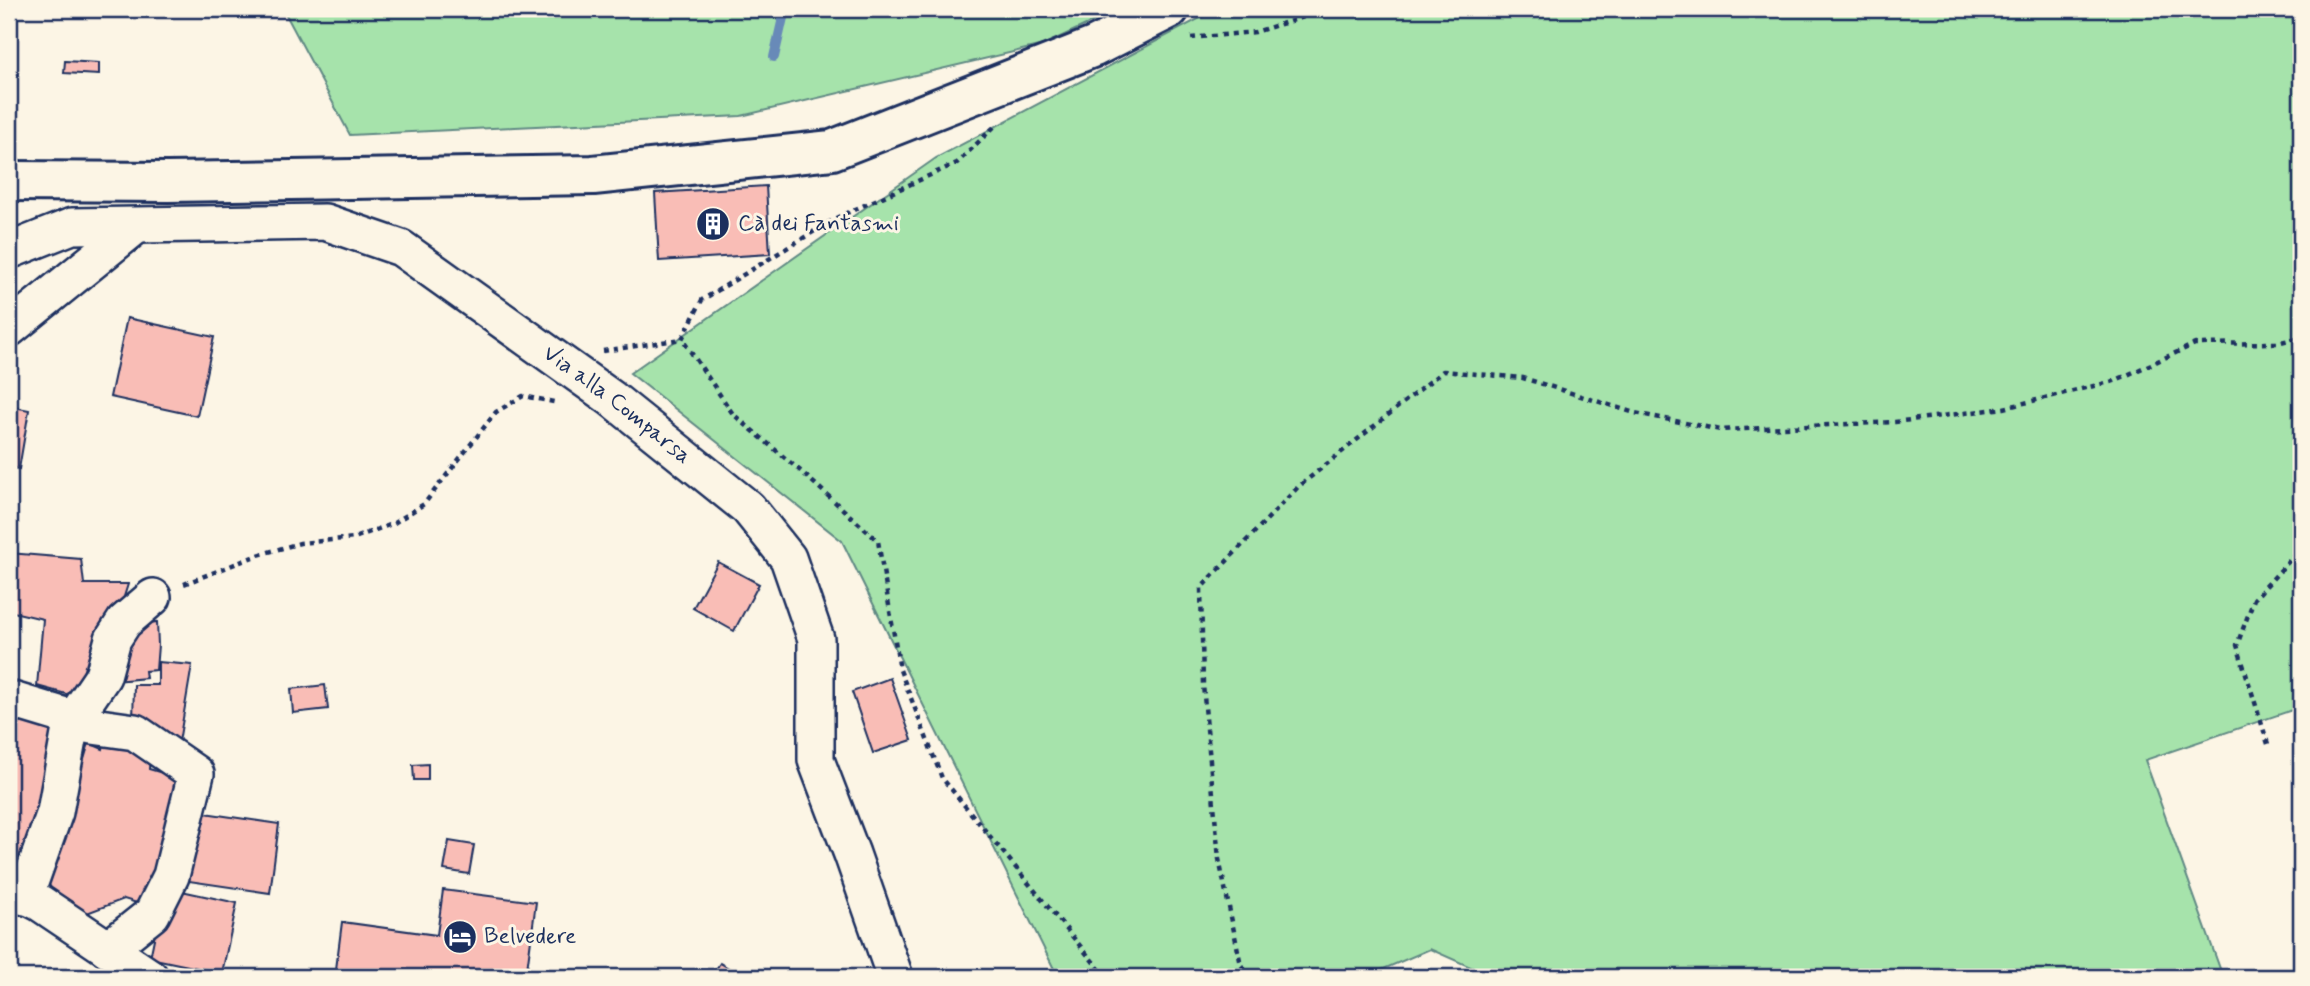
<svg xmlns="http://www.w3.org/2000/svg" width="2310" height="986" font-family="Mynerve,sans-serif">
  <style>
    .green { fill: #a6e3ab; stroke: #608984; stroke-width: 2 }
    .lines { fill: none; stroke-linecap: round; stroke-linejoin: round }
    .stream { stroke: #688ab8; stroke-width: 10 }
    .building { fill: #f9bdb6; stroke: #1b2f5e; stroke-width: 2 }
    .minor-casing { stroke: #1b2f5e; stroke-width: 40 }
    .secondary-casing { stroke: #1b2f5e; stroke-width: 44 }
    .path { stroke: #1b2f5e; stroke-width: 4.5; stroke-dasharray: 5 5; stroke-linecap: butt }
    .minor { stroke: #fcf5e5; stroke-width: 35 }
    .secondary { stroke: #fcf5e5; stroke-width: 38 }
    .labels { text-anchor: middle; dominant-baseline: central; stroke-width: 6; stroke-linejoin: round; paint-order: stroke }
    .poi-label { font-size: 23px; fill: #1b2f5e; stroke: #fcf5e5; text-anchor: start }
    .street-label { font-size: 23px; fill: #1b2f5e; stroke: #fcf5e5 }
  </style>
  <rect width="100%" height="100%" fill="#fcf5e5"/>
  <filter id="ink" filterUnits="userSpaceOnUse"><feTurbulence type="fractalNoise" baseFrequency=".0143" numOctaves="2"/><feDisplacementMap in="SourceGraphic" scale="14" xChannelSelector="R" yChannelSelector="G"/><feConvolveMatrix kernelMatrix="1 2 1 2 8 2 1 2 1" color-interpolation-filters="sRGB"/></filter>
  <g filter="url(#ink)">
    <g class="green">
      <path d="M283,9h837l-77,36 -302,71 -391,19z"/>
      <path d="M1217,9h1084v698l-156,53 78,217h-730l-63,-28 -65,28h-307l-216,-436 -212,-168 306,-215z"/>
    </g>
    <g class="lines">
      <path class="stream" d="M774,57l11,-48"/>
    </g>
    <g class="building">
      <path d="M65,61l34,2v12l-35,-2z"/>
      <path d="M766,186l4,68 -111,7 -4,-68z"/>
      <path d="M127,318l87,19 -17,79 -87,-19z"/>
      <path d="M9,406l20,4 -10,59 -10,-2z"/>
      <path d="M9,553l72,6 3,25h44l-27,85 -16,-3 -8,31 -40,-11 6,-67 -34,-8z"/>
      <path d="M718,562l41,22 -25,47 -41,-23z"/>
      <path d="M157,622l1,23 -2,25 -11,1 1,7 -32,3 21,-56z"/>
      <path d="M158,662l34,3 -14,83 -45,-27 1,-36h24z"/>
      <path d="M890,678l22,62 -39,13 -21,-61z"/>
      <path d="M325,685l3,24 -35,4 -2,-24z"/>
      <path d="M9,716l45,15 -20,121 -25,12z"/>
      <path d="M106,733l45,12 -2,24 34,10 -36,127 -23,-7 -37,14 -28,-10 -12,-22 42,-138 14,6z"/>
      <path d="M428,764v16h-14l-1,-15z"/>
      <path d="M191,811l88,13 -9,69 -88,-13z"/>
      <path d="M449,841l25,4 -5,29 -25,-4z"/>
      <path d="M177,890l60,13 -15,70 -72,-15 11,-53z"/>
      <path d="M443,890l93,12 -10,75h-191l7,-55 95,13z"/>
      <path d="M720,963l24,14h-33z"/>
    </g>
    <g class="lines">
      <g class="minor-casing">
        <g id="minor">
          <path id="s1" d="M9,251l63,-25 253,-4 76,26 210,150 137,110 40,50 28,81v121l36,94 43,123"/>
          <path d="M9,329l127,-103"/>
          <path d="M9,699l53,16 9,8 64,9 61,42 -25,102 -19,38 -44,35"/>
          <path d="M9,887l31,16 110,74"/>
          <path d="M25,897l30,-85 16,-89 32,-47 10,-37 11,-17 29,-25"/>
        </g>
      </g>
      <g class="secondary-casing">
        <path id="secondary" d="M9,181l159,1 425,-7 239,-25 262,-103 75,-38"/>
      </g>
      <g class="path">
        <path d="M1191,38l64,-6 75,-23"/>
        <path d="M994,127l-37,36 -121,55 -134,82 -20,39 51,75 71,60 74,67 22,129 42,108 158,192 8,7"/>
        <path d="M603,351l79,-12"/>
        <path d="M184,584l74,-29 42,-12 54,-5 40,-15 30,-19 72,-92 27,-16 31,6"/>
        <path d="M2268,744l-31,-99 17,-46 47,-51"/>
        <path d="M1251,977l-10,-12 -22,-106 -16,-174 -2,-97 97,-101 145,-116 80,7 112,35 86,17 174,-8 109,-14 110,-27 81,-37 82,-1 24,-6"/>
      </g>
      <use href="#minor" class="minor"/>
      <use href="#secondary" class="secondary"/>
    </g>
  </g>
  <defs>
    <g id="building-disc" transform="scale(1.75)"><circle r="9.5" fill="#1b2f5e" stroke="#fcf5e5"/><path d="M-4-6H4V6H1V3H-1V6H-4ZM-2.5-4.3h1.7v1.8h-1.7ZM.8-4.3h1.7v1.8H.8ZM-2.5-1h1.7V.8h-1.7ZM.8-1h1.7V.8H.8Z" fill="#fff"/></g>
    <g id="hotel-disc" transform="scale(1.75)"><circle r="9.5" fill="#1b2f5e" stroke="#fcf5e5"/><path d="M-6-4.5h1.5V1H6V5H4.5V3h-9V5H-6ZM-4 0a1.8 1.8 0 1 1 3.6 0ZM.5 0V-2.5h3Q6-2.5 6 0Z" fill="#fff"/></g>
  </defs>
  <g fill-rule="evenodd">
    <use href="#building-disc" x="713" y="224"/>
    <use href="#hotel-disc" x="460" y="937"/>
  </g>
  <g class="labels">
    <g class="poi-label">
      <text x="738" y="224">Cà dei Fantasmi</text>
      <text x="484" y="937">Belvedere</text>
    </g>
    <g class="street-label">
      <text stroke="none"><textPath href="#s1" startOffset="668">Via alla Comparsa</textPath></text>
    </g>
  </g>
  <rect width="2310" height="986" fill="none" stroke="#fcf5e5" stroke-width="35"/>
  <rect x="18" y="18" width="2275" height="951" fill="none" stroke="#1b2f5e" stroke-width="2.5" filter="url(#ink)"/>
</svg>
